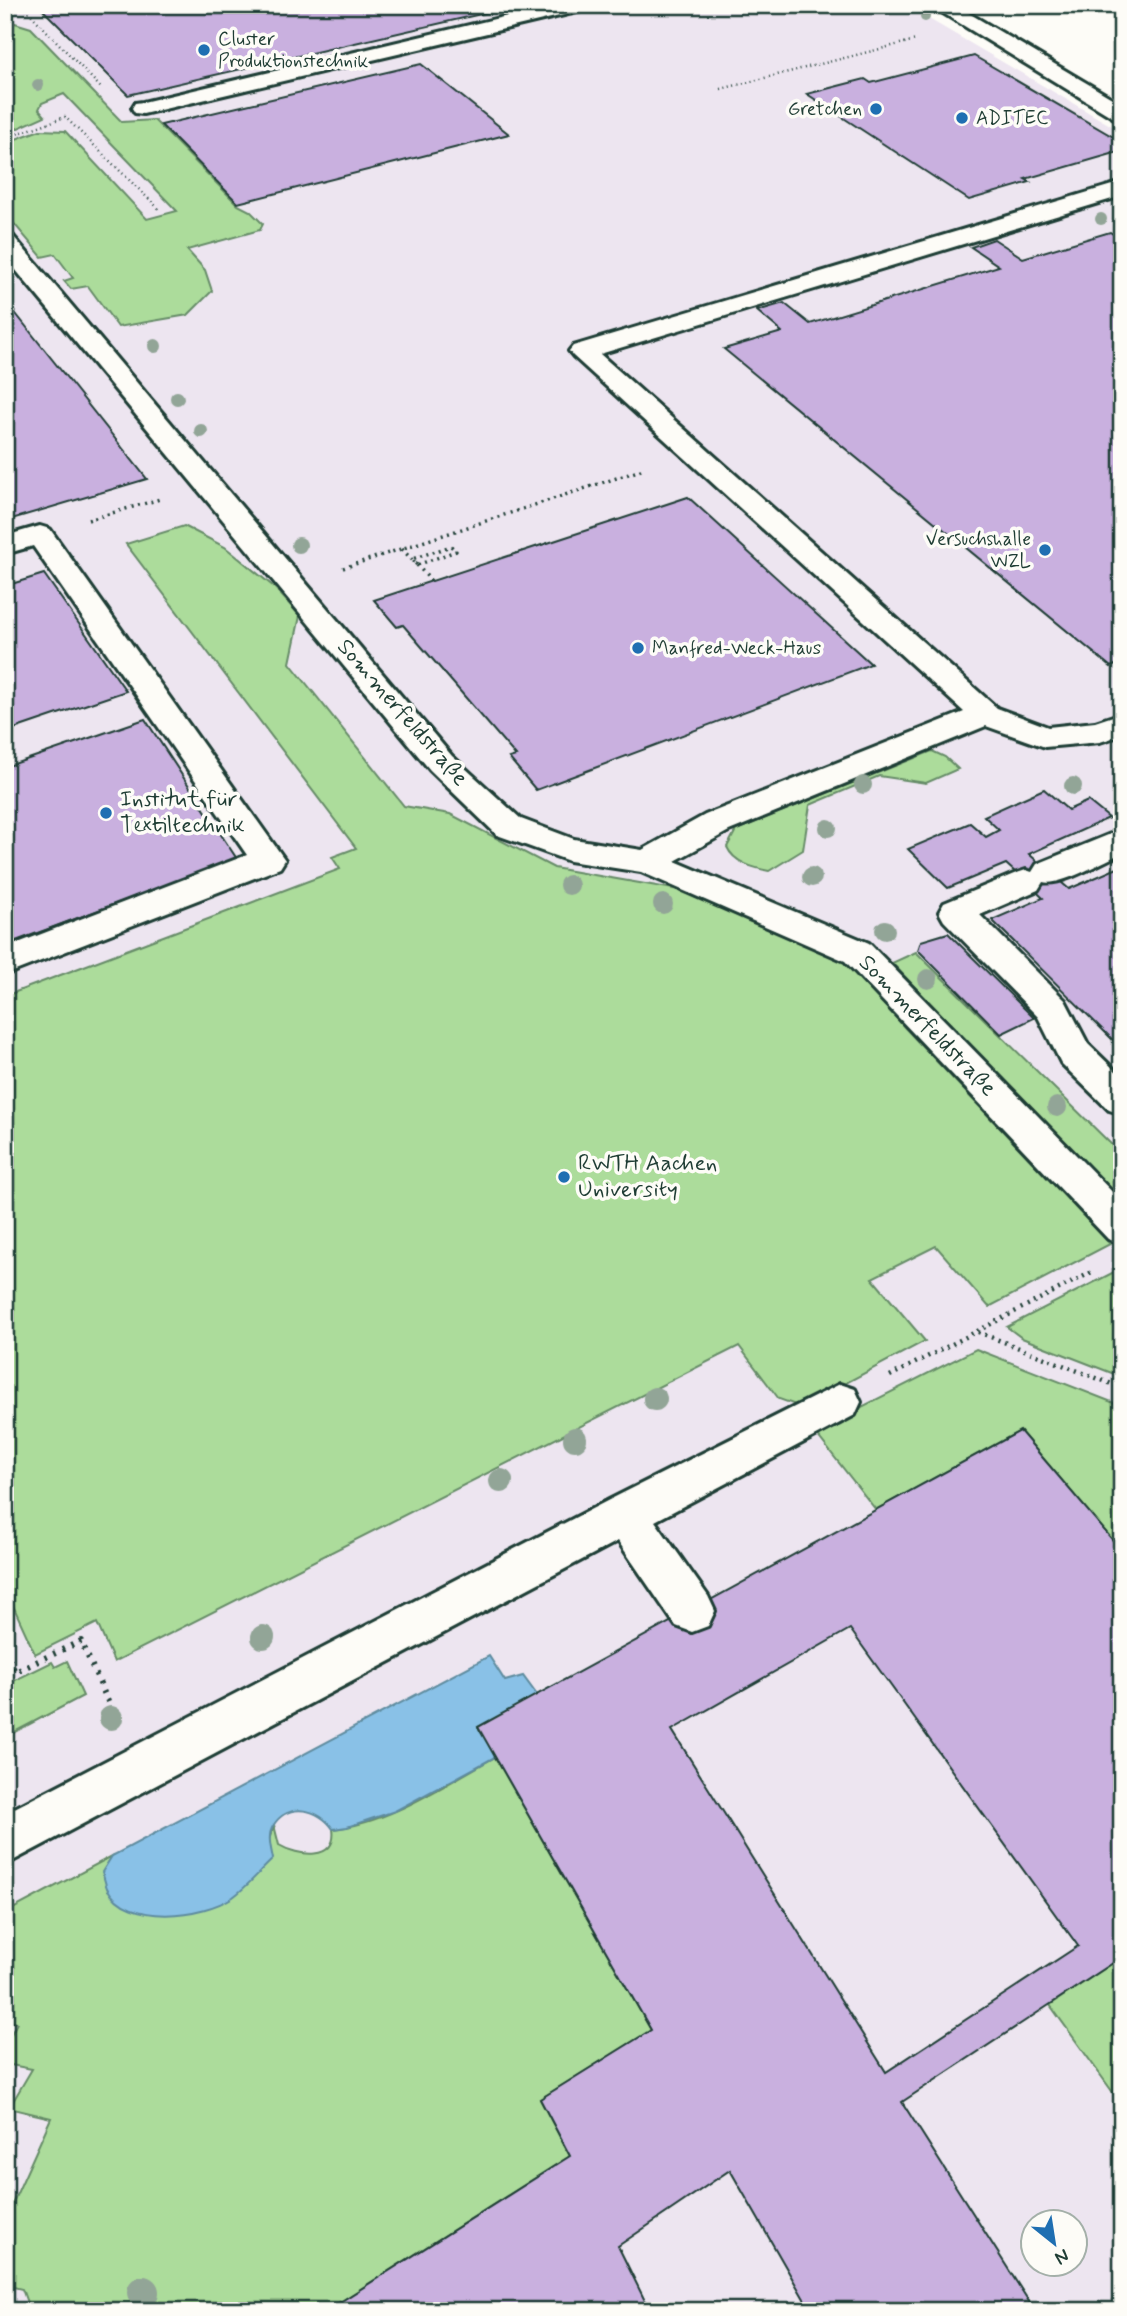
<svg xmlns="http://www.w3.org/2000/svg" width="1127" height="2316" font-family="Mynerve,sans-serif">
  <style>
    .built { fill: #ede5f0; fill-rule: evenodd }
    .green { fill: #acdc9b; stroke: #668c68; stroke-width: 2 }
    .water { fill: #89c1e7; stroke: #5f8c9f; stroke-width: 2 }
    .building { fill: #c9b0df; stroke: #1f3d34; stroke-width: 2; fill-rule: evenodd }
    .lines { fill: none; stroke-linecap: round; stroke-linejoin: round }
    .minor-casing { stroke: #1f3d34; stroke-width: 6 }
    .path-far3 { stroke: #1f3d34; stroke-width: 2.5; stroke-dasharray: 1 3.5; stroke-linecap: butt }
    .path-far2 { stroke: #1f3d34; stroke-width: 3.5; stroke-dasharray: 2 4.5; stroke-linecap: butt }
    .path-far1 { stroke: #1f3d34; stroke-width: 4.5; stroke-dasharray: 2 5; stroke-linecap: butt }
    .path { stroke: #1f3d34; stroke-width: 6; stroke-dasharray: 2.5 7; stroke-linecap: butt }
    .minor { fill: #fdfcf7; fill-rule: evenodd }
    .tree { fill: #92a597 }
    .poi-dot { fill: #1f6fb2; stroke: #fdfcf7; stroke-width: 2.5 }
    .labels { text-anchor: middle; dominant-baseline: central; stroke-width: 7; stroke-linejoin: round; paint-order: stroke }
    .far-poi-label { font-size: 19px; fill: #1f3d34; stroke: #fdfcf7; text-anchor: start }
    .street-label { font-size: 23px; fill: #1f3d34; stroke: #fdfcf7 }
    .poi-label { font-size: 23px; fill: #1f3d34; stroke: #fdfcf7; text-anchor: start }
  </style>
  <rect width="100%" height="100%" fill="#fdfcf7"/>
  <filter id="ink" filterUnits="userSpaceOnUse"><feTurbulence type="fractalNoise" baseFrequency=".0143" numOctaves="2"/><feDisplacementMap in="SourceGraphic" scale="14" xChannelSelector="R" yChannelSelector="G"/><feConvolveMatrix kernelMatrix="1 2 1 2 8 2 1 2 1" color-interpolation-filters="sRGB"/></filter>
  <g filter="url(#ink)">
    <path class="built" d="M5,5h900l217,127v2179h-1117zM1032,2222h42v42h-42z"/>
    <g class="green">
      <path d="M15,23l16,5 91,94 32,-2 84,85 12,6 13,13 -3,6 -73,20 18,20 7,21 -24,24 -70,12 -30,-41 -17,3 -7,-8 9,-3 -18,-24 -13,3 -37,-44v-70l35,-13 25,1 82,88 30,-8 -113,-117 -22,9 -3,6 6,7 -40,18v-109z"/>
      <path d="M184,526l41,21 49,40 26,29 -10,47 114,143 46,8 104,54 154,27 132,58 65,75 205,216 -121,63 -53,-61 -64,32 53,63 -124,66 -22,-8 -40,-53 -625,316 -17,-39 -62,31 -30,-66v-592l335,-127 -8,-12 24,-9 -230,-304z"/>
      <path d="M932,751l13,6 13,12 -32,14 -47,-7 -69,29 -7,45 -34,21c-15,-3 -35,-8 -42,-24l9,-17z"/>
      <path d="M916,952l206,203v49l-230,-241z"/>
      <path d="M1122,1268v109l-100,-39 -15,-11z"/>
      <path d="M976,1349l146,57v145l-102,-120 -144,79 -62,-79z"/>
      <path d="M67,1661l16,35 -78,41v-52l47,-23 3,5z"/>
      <path d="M495,1757l156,273 -111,69 30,57 -244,155h-296l-8,-22 -17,-4v-24l7,-4 -7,-11v-26l46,-102 -42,-10 23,-39 -27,-5v-19l12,-22 -12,-3v-46l3,-4 -3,-1v-56l107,-57 -9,16 5,18 161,-50 5,-15 5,20c18,11 59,17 54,-16 58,-6 112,-45 162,-72z"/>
      <path d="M1122,1957v148l-72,-100z"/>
    </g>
    <path class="water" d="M489,1656l16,25 18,-5 14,19 -42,62 -100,54 -48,16 -14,2c-13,-20 -45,-28 -60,-3 -6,10 -2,22 0,33 -13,12 -26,28 -40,38 -30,20 -106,30 -126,-9 -2,-5 -3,-11 -5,-16l10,-16z"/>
    <g class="building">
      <path d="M38,5h482l-392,90z"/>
      <path d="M974,56l148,86v9l-97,28 5,3 -61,18 -162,-106 58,-15 6,4z"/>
      <path d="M421,64l88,70 -271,69 -77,-78z"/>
      <path d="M1110,232l12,8v422l-11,5 -387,-318 58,-17 -25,-21 27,-8 26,21 189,-58 -28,-19 23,-8 29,19z"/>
      <path d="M5,300l142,179 -142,42z"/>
      <path d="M688,497l183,167 -335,126 -27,-32 7,-2 -113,-131 -6,2 -23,-27z"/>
      <path d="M44,574l82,117 -121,41v-146z"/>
      <path d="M145,719l92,140 -232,86v-178z"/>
      <path d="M1044,789l24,21 20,-9 21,17 -80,36 40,35 53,-23v183l-130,-129 51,-22 -17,-16 -20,-18 -58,24 -40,-39 62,-26 16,14 13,-7 -15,-14z"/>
      <path d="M948,933l86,85 -33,16 -83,-84 3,-9z"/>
      <path d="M1020,1431l102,120v406l-220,145 133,209h-224l-81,-141 -112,76 32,65h-324l244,-155 -30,-57 111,-69 -173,-303zM850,1629l228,317 -192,126 -214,-342z"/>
    </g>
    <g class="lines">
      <g class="minor-casing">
        <g id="minor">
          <path d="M554,5h37l-10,6 -438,103 -8,-1 -3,-5 3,-5 8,-1z"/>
          <path d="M930,5h25l167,99v15l-8,-1z"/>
          <path d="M1122,182v14l-522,158 397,354 51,19 47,-5 27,-9v22l-22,7 -55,5 -59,-21 -257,105 -54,30 194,82 253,259v42l-14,-5 -263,-278 -204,-89 -72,-11 -72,-26 -67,-65 -425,-513v-23l8,2 439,520 69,63 53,20 68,11 63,-35 259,-103 -391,-356 -4,-5 4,-5z"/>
          <path d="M40,526l10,3 235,331 -5,8 -275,107v-27l242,-93 -214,-309 -28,8v-18z"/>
          <path d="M1113,833l9,2v18c-18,8 -62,34 -79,29l-5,8 -58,25 85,85 23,44 34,33v37l-13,-4 -48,-47 -23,-46 -94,-96 -5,-9 5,-9 70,-29 12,-4 6,2 5,-8z"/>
          <path d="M840,1384l15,5 6,13 -6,13 -200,106 53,75 7,15 -7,15 -16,6 -16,-6 -58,-85 -613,324v-52l604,-313z"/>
        </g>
      </g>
      <g class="path-far3">
        <path d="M22,5l79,83"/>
        <path d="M5,13l6,-8"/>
        <path d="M721,89l195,-49"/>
        <path d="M5,138l60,-21 95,93"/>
      </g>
      <g class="path-far2">
        <path d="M88,520l72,-21"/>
        <path d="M451,546l5,5 -39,14 -5,-6z"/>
        <path d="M402,549l15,16"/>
        <path d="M417,565l14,16"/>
        <path d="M343,568l301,-99"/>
      </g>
      <g class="path-far1">
        <path d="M978,1332l144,56"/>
        <path d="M890,1376l204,-105"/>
      </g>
      <path class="path" d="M5,1650l10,22 66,-31 33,74"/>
      <use href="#minor" class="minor"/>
    </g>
    <g class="tree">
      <circle cx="925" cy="17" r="5"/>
      <circle cx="38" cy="85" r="6"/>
      <circle cx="1101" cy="219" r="6"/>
      <circle cx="155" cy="346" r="7"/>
      <circle cx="177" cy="398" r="7"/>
      <circle cx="201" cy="431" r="7"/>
      <circle cx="299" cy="545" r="8"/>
      <circle cx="863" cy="785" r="9"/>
      <circle cx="1073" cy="786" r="9"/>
      <circle cx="828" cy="828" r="9"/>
      <circle cx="812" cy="877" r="10"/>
      <circle cx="569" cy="885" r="10"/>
      <circle cx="663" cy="904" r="10"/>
      <circle cx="885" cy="930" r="10"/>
      <circle cx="928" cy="979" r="10"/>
      <circle cx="1057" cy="1107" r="10"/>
      <circle cx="655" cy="1399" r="12"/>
      <circle cx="575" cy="1439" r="12"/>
      <circle cx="501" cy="1481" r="12"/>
      <circle cx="263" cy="1637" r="12"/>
      <circle cx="111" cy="1718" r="12"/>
      <circle cx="143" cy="2292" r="16"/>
    </g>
  </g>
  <g class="poi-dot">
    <circle cx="204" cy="50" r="7"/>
    <circle cx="876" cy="109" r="7"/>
    <circle cx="962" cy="118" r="7"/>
    <circle cx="1045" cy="550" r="7"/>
    <circle cx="638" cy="648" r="7"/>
    <circle cx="106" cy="813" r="7"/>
    <circle cx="564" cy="1177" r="7"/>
  </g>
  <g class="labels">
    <g class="far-poi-label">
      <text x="218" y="39">Cluster<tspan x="218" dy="22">Produktionstechnik</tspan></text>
      <text x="862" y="109" text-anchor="end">Gretchen</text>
      <text x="976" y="118">ADITEC</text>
      <text x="1031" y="539" text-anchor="end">Versuchshalle<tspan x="1031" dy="22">WZL</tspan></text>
      <text x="652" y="648">Manfred-Weck-Haus</text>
    </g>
    <g class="street-label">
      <text transform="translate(402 713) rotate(49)">Sommerfeldstraße</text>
      <text transform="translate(927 1026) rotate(46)">Sommerfeldstraße</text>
    </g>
    <g class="poi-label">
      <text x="120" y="800">Institut für<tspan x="120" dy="26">Textiltechnik</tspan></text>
      <text x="578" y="1164">RWTH Aachen<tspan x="578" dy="26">University</tspan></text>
    </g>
  </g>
  <rect width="1127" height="2316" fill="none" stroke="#fdfcf7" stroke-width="28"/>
  <rect x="14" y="14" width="1099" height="2288" fill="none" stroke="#1f3d34" stroke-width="2.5" filter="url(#ink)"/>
  <g transform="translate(1054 2243) rotate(150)"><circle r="33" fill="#fdfcf7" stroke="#a4b0a9" stroke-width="2"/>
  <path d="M0-5L12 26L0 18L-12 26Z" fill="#1f6fb2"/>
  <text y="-10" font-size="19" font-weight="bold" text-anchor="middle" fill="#1f3d34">N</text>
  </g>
</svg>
